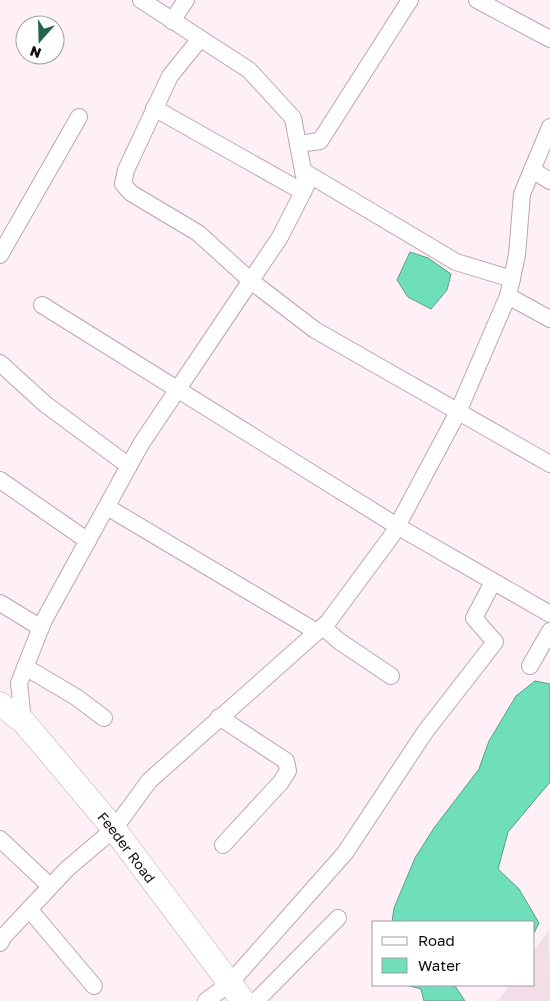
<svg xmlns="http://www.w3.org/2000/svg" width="550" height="1001" font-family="'Golos Text',sans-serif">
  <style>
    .built { fill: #f2dde8 }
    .water { fill: #6fdfbb; stroke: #54a088 }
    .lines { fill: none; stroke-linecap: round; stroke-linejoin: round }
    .street-casing { stroke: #bda4b1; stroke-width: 18 }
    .secondary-casing { stroke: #bda4b1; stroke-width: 25 }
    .street { stroke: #fff; stroke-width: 16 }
    .secondary { stroke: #fff; stroke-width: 24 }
    .labels { text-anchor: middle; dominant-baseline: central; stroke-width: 5; stroke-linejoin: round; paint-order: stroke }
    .street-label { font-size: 14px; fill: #150c11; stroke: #fff }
  </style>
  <rect width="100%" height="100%" fill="#ffeff7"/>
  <path class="built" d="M549,930l1,71h-52l12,-16h24v-34z"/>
  <g class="water">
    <path d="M410,252l18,6 23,16 -4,16 -16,19 -23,-12 -11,-17z"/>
    <path d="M535,681l15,3v98l-42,50 -10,37 21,20 20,34 -5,10v-11h-142l2,-14 21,-50 19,-30 45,-59 10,-28 27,-45z"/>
    <path d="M406,985h50l-1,1 10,15h-41l-3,-12z"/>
  </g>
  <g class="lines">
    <g class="street-casing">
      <g id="street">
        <path d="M477,0l73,39"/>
        <path d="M172,21l14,-21"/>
        <path d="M200,39l-30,37 -44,94 -3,14 8,9 67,40 53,48 64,49 235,134"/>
        <path d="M154,108l149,84"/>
        <path d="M298,144l22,-3 90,-141"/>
        <path d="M532,170l18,11"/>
        <path d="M303,171l153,91 56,17"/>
        <path d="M0,255l79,-138"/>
        <path d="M508,296l42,23"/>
        <path d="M42,305l355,221 153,88"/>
        <path d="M0,363l45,41 84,62"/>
        <path d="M0,480l88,61"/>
        <path d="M107,507l210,125"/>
        <path d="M0,603l41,25"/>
        <path d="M323,627l16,14 52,35"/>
        <path d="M530,666l20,-35"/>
        <path d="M25,667l51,30 28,21"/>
        <path d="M219,717l67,44 2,10 -7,11 -58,63"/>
        <path d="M23,721l-4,-38 24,-61 98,-178 139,-207 26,-51 -13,-68 -44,-48 -108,-70"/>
        <path d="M0,839l50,47"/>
        <path d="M29,909l65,77"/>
        <path d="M0,943l4,-7 63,-67 47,-40 35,-48 179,-159 65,-88 65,-122 50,-116 9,-41 5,-61 28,-67"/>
        <path d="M206,1001l24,-18 115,-130 80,-121 70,-90 -21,-24 19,-36"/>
        <path d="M256,1001l82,-83"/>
      </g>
    </g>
    <g class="secondary-casing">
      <g id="secondary">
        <path id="s1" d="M0,704l23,17 91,108 129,172"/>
      </g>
    </g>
    <use href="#street" class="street"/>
    <use href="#secondary" class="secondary"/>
  </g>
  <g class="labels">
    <g class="street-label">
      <text stroke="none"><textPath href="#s1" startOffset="192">Feeder Road</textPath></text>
    </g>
  </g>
  <rect x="372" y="921" width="162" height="65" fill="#ffffff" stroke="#a19ea0"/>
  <rect x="382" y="937" width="25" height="8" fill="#ffffff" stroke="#a19ea0"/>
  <text x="418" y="946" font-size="15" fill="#150c11">Road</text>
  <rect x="382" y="958" width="25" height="15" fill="#6fdfbb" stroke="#a19ea0"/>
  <text x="418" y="971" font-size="15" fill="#150c11">Water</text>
  <g transform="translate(40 40) rotate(200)"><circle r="24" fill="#ffffff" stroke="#a19ea0"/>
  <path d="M0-4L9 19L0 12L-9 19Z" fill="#24634f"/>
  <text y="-8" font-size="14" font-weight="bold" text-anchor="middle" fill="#150c11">N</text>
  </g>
</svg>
